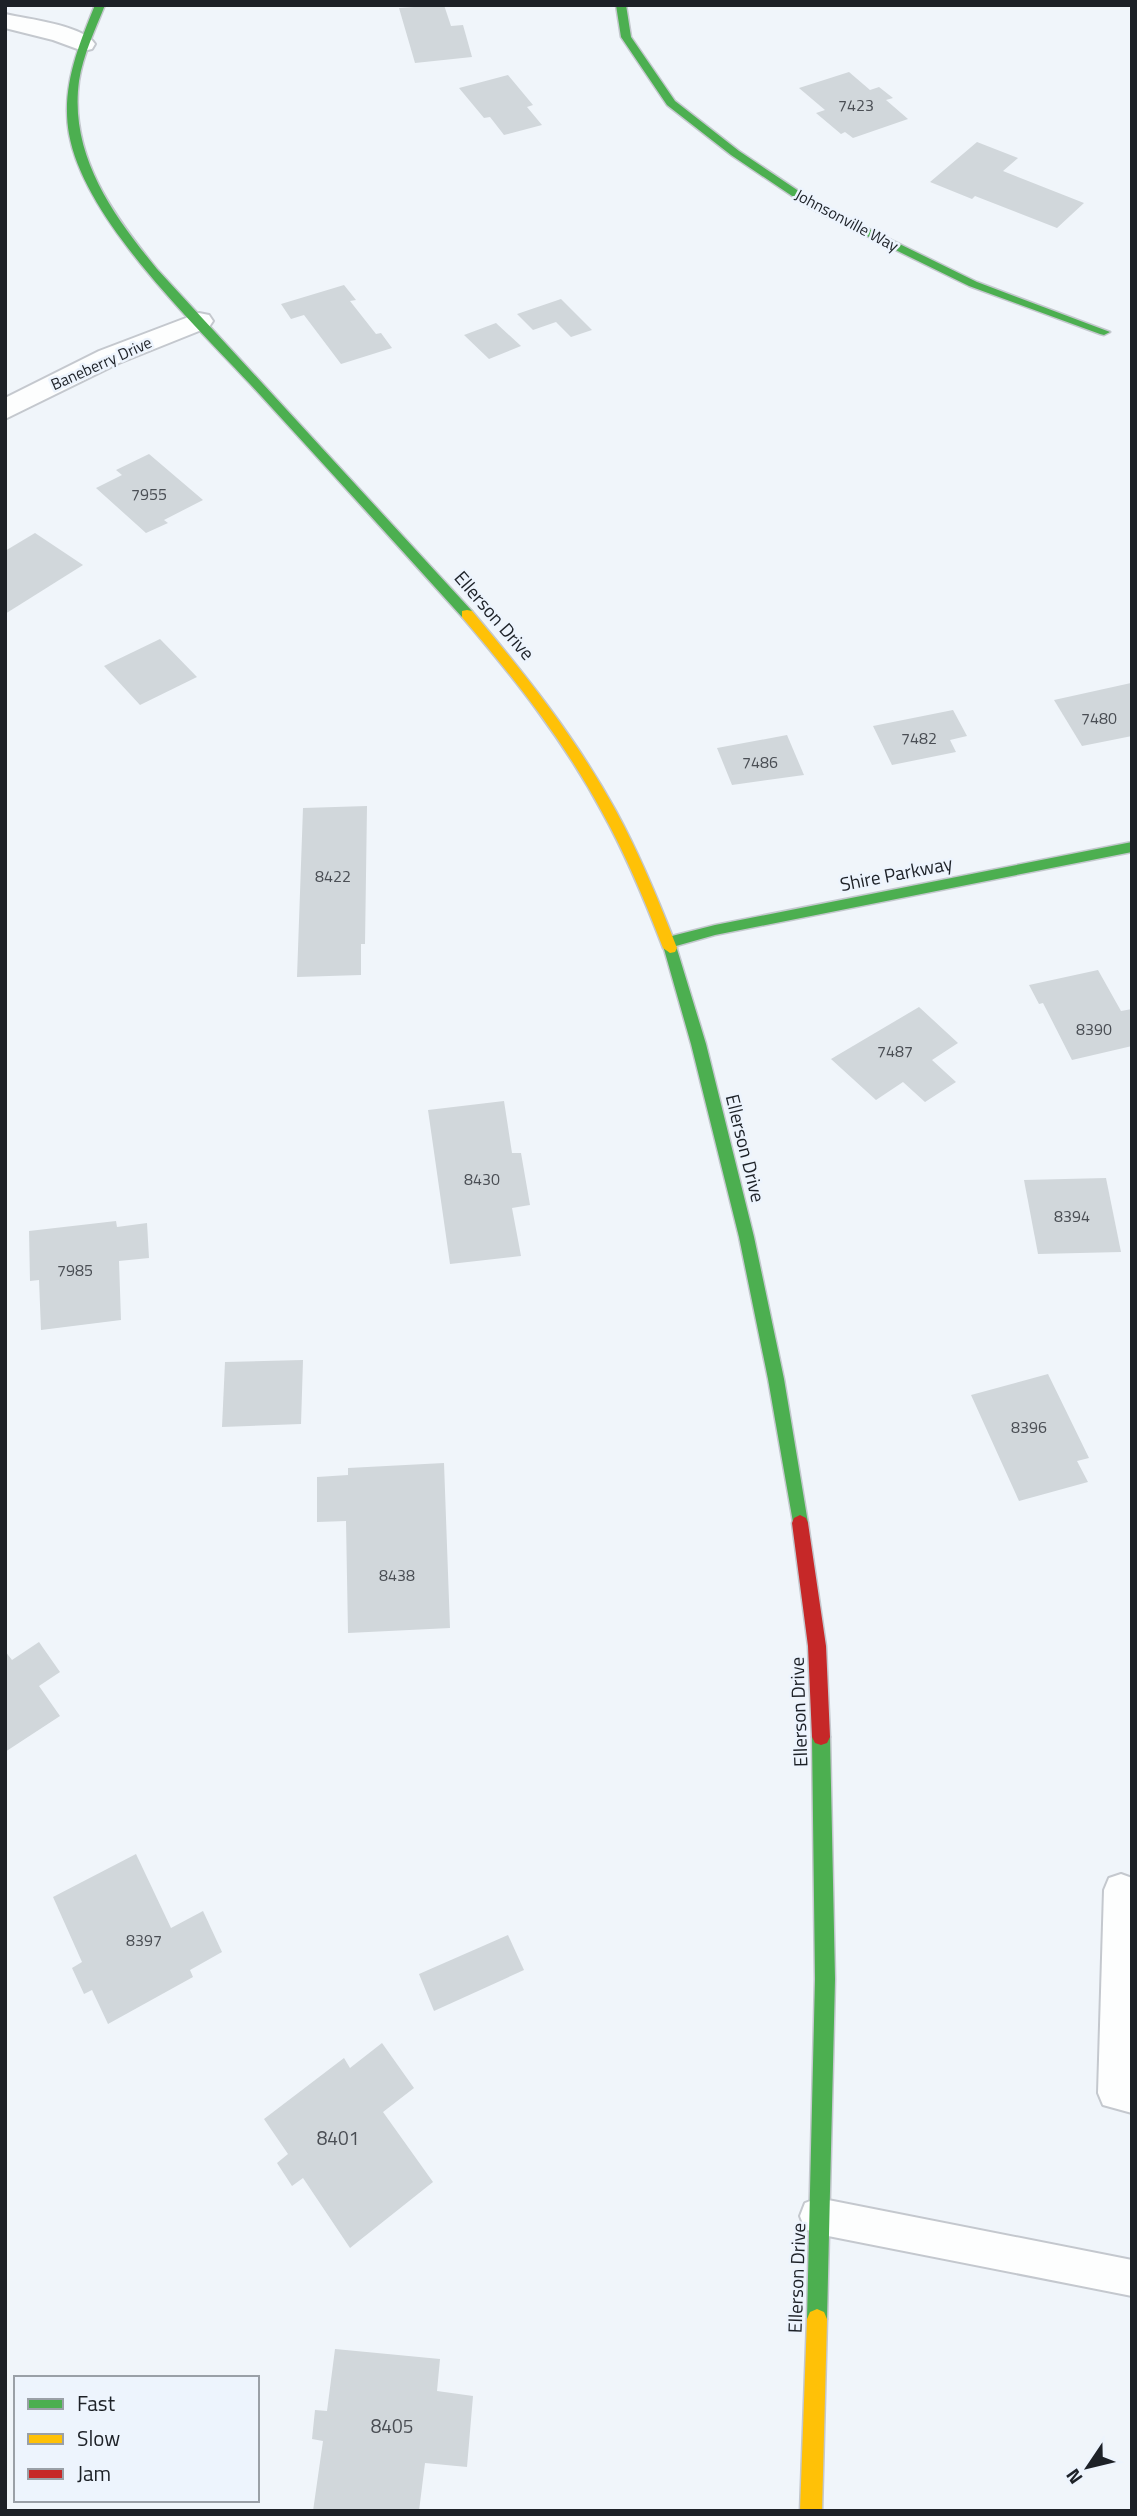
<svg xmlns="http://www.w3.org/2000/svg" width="1137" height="2516" font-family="'Titillium Web',sans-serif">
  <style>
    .building { fill: #d1d7db }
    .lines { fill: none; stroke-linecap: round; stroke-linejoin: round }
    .lane-casing { stroke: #c4c8ce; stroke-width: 4 }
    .street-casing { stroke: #c4c8ce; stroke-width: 4 }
    .fast-casing { stroke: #c4c8ce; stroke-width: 3 }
    .slow-casing { stroke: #c4c8ce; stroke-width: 3 }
    .jam-casing { stroke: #c4c8ce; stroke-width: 3 }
    .lane { fill: #fdfefe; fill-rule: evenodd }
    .street { fill: #fdfefe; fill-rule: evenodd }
    .fast { fill: #4caf50; fill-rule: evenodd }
    .slow { fill: #ffc107; fill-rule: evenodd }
    .jam { fill: #c62828; fill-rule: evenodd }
    .labels { text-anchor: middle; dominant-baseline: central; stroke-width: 5; stroke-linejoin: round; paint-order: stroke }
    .number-label { font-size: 16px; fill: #4a4e54 }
    .far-street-label { font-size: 16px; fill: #1d2127; stroke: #edf4fd }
    .street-label { font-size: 19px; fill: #1d2127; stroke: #edf4fd }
    .near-number-label { font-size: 19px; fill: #4a4e54 }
  </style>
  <rect width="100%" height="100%" fill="#f0f5fa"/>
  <g class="building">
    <path d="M444,5l7,21 12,-1 9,32 -57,6 -16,-55z"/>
    <path d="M849,72l21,18 9,-3 14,11 -7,2 22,19 -55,19 -8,-6 -4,2 -25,-21 9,-3 -26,-22z"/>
    <path d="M508,75l25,30 -6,2 15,18 -38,10 -14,-18 -6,1 -25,-30z"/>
    <path d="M977,142l41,16 -15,13 81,32 -27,25 -82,-32 -3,3 -42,-17z"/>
    <path d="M344,285l12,15 -6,1 26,33 5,-1 11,15 -51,16 -37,-49 -13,4 -10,-15z"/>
    <path d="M561,299l31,31 -21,7 -15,-15 -23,8 -16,-16z"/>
    <path d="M496,323l25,23 -32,13 -25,-24z"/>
    <path d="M149,454l54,46 -39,20 4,3 -22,10 -50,-45 26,-13 -6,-5z"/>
    <path d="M35,533l48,32 -78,49v-63z"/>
    <path d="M160,639l37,38 -57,28 -36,-39z"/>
    <path d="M1131,683l1,53 -50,10 -28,-46z"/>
    <path d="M953,710l14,26 -17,4 6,12 -64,13 -19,-39z"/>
    <path d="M787,735l17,40 -72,10 -15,-37z"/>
    <path d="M367,806l-2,138h-4v31l-64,2 6,-169z"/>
    <path d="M1098,970l23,41 11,-2v37l-60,14 -29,-57 -4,1 -10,-19z"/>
    <path d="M919,1007l39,36 -26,17 24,22 -31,20 -22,-20 -27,18 -45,-41z"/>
    <path d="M504,1101l8,52h9l9,52 -18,3 9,48 -71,8 -22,-154z"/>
    <path d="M1106,1178l15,74 -83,2 -14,-74z"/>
    <path d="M116,1221l1,6 30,-4 2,35 -30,3 2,59 -80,10 -2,-50 -9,1 -1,-50z"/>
    <path d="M303,1360l-2,64 -79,3 3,-65z"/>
    <path d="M1048,1374l41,84 -12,3 11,21 -69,19 -48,-106z"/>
    <path d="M444,1463l6,165 -102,5 -2,-112 -29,1v-45l31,-2v-7z"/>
    <path d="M39,1642l21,30 -21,14 21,30 -55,36v-101l7,9z"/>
    <path d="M136,1854l35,74 32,-17 19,41 -32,18 3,7 -85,47 -16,-34 -8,4 -12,-26 10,-6 -29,-65z"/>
    <path d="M508,1935l16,35 -90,41 -15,-37z"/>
    <path d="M382,2043l32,45 -31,24 50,70 -83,66 -47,-70 -11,8 -15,-23 11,-9 -24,-35 80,-61 6,10z"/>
    <path d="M335,2349l105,10 -3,32 36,5 -6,71 -42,-4 -6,48h-106l10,-70 -11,-2 3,-29 12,1z"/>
  </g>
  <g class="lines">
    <g class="lane-casing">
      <g id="lane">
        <path d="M1121,1874l11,4v235l-29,-8 -5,-12 6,-203 5,-12z"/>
        <path d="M818,2198l314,62v36l-314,-62 -13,-5 -5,-13 5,-13z"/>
      </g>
    </g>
    <g class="street-casing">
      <g id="street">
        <path d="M5,14c22,5 78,11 90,30l-3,5 -9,2 -30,-11 -48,-12z"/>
        <path d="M199,313l10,2 4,6 -4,6 -90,36 -114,56v-21l94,-47z"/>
      </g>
    </g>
    <g class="fast-casing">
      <g id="fast">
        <path d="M95,5h10c-10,25 -22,50 -26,76 -10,74 34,134 78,188l315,342v6h-10c-66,-73 -133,-147 -200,-220 -61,-67 -177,-174 -193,-263 -8,-46 9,-87 26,-129z"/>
        <path d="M616,5h10l5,32 44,64 64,50 79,53 159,78 133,50 -6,3 -4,-1 -131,-48 -159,-78 -79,-53 -64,-50 -46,-68z"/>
        <path d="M1132,842v10l-417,83 -39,11 30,98 48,193 30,142 24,144 -2,5 -6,3 -6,-3 -26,-149 -29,-142 -48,-193 -29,-102 2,-4 51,-13z"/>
        <path d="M821,1729l6,2 3,6 5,242 -8,340 -3,7 -7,3 -7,-3 -3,-7 8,-340 -3,-242 3,-6z"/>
      </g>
    </g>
    <g class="slow-casing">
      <g id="slow">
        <path d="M467,610l5,1c53,63 104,127 144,200 24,44 43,90 61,137l-2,4 -5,1 -7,-5c-18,-47 -37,-93 -61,-136 -38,-71 -88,-134 -140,-195v-6z"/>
        <path d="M817,2309l7,3 3,7 -5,192h-22l7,-192 3,-7z"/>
      </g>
    </g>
    <g class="jam-casing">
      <path id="jam" d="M800,1515l6,3 2,5 18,123 4,91 -3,6 -6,2 -6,-2 -3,-6 -4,-91 -16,-123 2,-5z"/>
    </g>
    <use href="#lane" class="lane"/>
    <use href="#street" class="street"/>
    <use href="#fast" class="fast"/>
    <use href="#slow" class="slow"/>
    <use href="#jam" class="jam"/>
  </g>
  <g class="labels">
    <g class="number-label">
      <text x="856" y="105">7423</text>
      <text x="149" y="494">7955</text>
      <text x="1099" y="718">7480</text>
      <text x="919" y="738">7482</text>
      <text x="760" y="762">7486</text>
      <text x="333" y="876">8422</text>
      <text x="1094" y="1029">8390</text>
      <text x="895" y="1051">7487</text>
      <text x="482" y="1179">8430</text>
      <text x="1072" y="1216">8394</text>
      <text x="75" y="1270">7985</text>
      <text x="1029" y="1427">8396</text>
      <text x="397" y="1575">8438</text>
      <text x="144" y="1940">8397</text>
    </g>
    <g class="far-street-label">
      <text transform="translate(847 220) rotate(28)">Johnsonville Way</text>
      <text transform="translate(101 363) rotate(-24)">Baneberry Drive</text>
    </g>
    <g class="street-label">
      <text transform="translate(495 615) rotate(49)">Ellerson Drive</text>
      <text transform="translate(896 873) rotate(-11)">Shire Parkway</text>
      <text transform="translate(746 1148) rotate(76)">Ellerson Drive</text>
      <text transform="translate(798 1712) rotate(-92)">Ellerson Drive</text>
      <text transform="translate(796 2278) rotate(-88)">Ellerson Drive</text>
    </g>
    <g class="near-number-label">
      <text x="338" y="2137">8401</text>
      <text x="392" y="2425">8405</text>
    </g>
  </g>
  <rect width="1137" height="2516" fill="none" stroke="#1d2127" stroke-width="14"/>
  <rect x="14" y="2376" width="245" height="126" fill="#edf4fd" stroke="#9aa0a7" stroke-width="2"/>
  <rect x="28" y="2399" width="35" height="10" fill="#4caf50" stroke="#9aa0a7" stroke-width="2"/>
  <text x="77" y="2411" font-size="21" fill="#1d2127">Fast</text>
  <rect x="28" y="2434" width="35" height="10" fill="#ffc107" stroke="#9aa0a7" stroke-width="2"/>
  <text x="77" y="2446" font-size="21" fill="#1d2127">Slow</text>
  <rect x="28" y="2469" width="35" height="10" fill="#c62828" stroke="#9aa0a7" stroke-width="2"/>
  <text x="77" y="2481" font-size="21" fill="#1d2127">Jam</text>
  <g transform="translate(1088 2467) rotate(235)" stroke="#edf4fd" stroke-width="5" paint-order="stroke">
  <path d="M0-5L12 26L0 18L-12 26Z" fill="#1d2127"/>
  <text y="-10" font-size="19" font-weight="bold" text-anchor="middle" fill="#1d2127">N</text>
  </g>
</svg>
